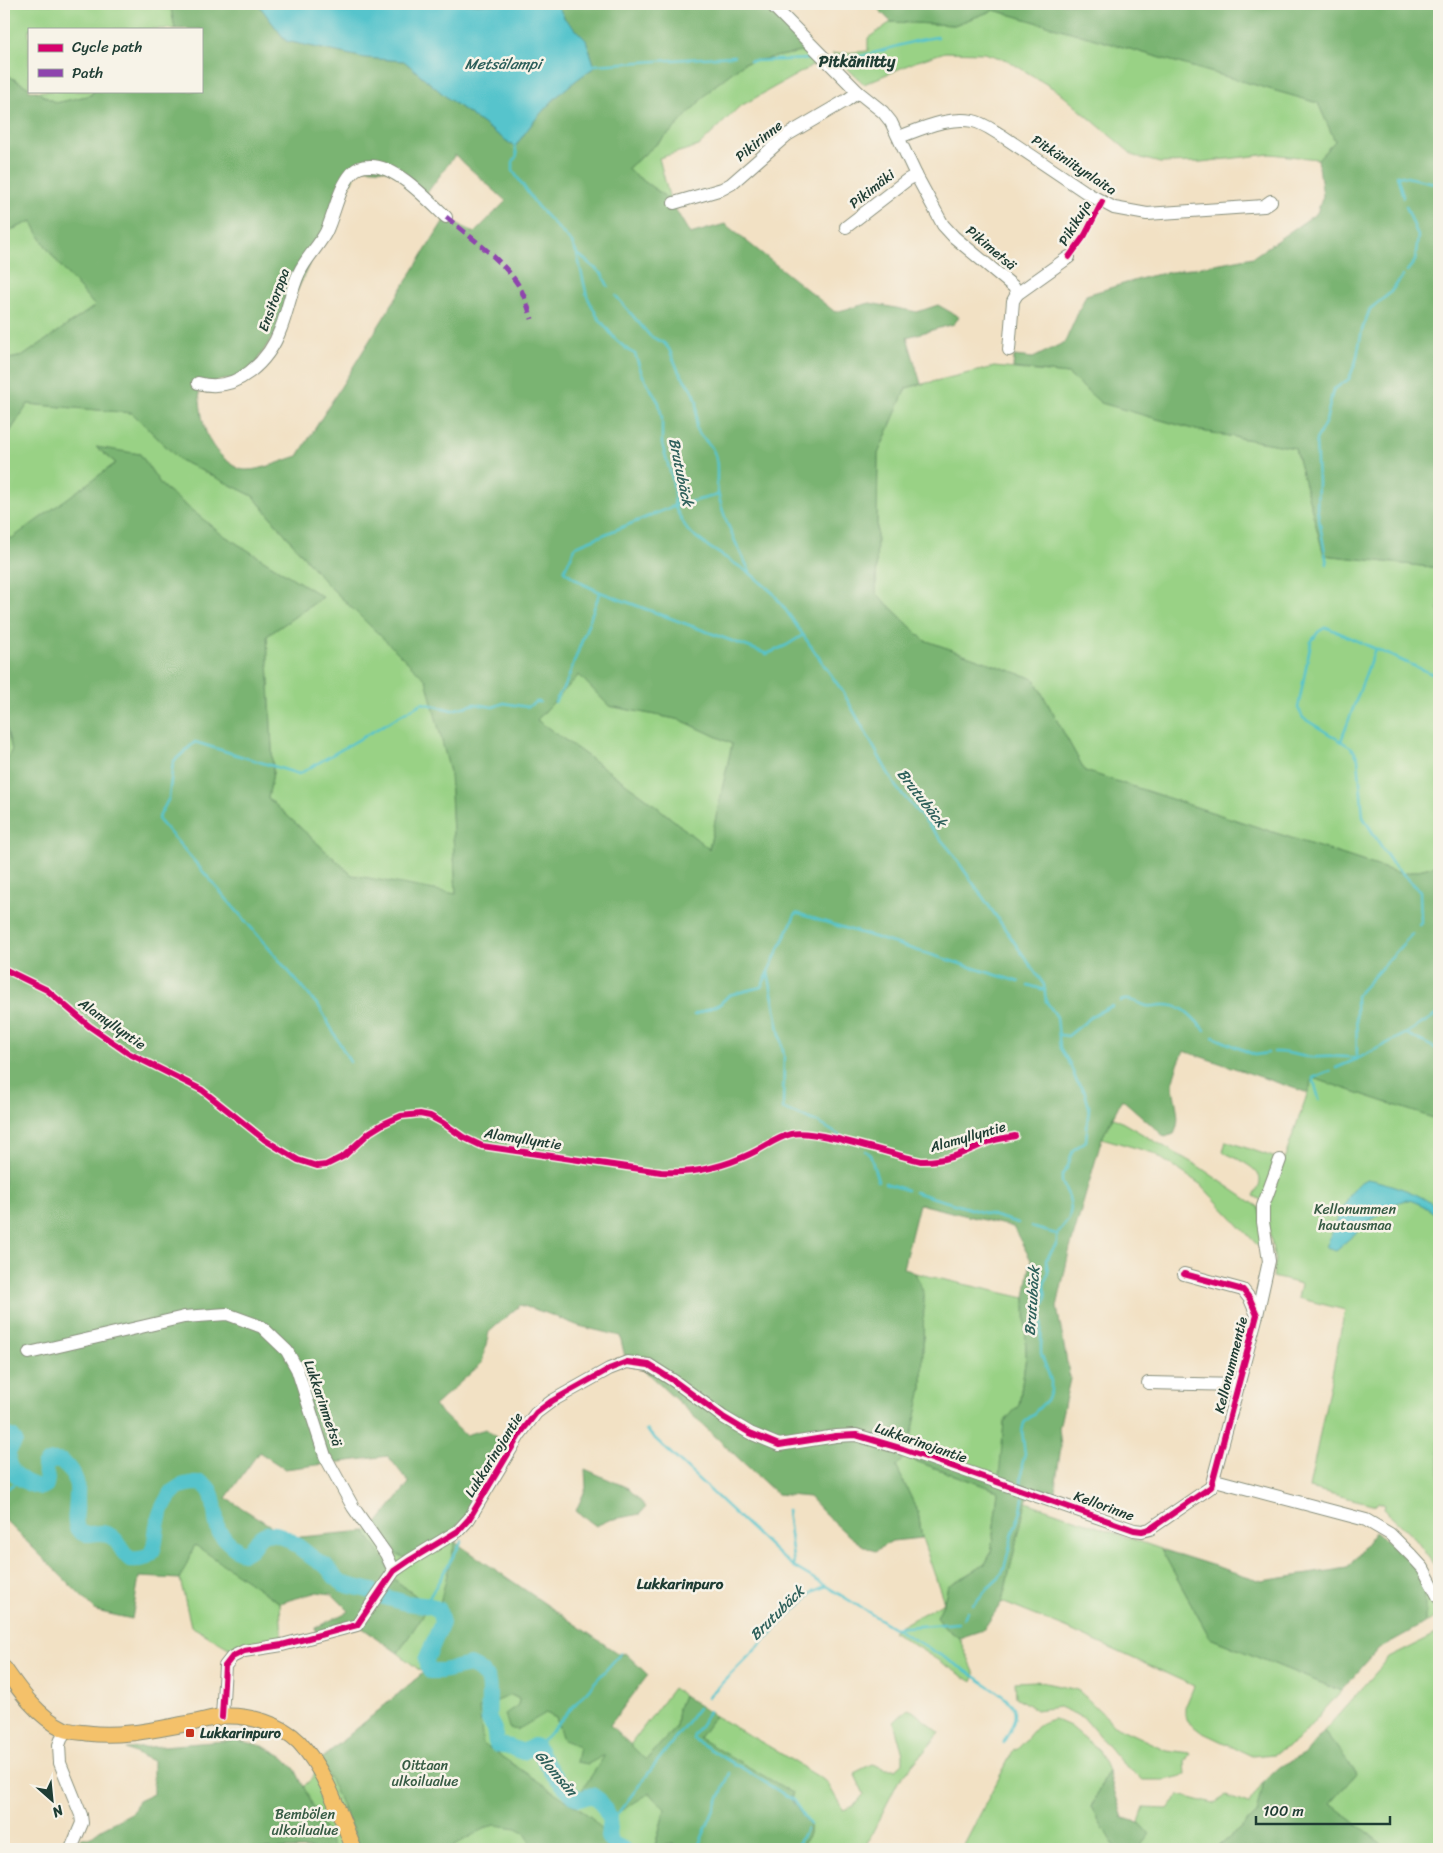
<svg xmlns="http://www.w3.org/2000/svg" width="1443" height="1853" font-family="Sriracha,sans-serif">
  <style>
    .green { fill: #99d285; stroke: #5c885c }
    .forest { fill: #7ab472; stroke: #4c7853; fill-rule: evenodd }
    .water { fill: #56c4cc; stroke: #3a8080 }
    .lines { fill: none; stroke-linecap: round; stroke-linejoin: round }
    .stream { stroke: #56c4cc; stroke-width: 2.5 }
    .river { stroke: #56c4cc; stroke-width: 16 }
    .minor-casing { stroke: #888f7c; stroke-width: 14 }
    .major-casing { stroke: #888f7c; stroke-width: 17 }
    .minor { stroke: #fff; stroke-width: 12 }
    .major { stroke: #f4c16b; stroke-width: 15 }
    .quiet { stroke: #8e44ad; stroke-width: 5; stroke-dasharray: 10 5; stroke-linecap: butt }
    .cycleway-casing { stroke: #f7f3e8; stroke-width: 9 }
    .cycleway { stroke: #d6006c; stroke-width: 6 }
    .poi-dot { fill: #c8321e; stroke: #f7f3e8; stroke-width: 2 }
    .labels { text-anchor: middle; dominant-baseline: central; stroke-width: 5; stroke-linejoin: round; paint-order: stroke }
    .street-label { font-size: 14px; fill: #1f3d34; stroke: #f7f3e8 }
    .park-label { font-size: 14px; fill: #375b44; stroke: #f7f3e8 }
    .poi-label { font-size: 14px; font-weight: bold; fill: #1f3d34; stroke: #f7f3e8; text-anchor: start }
    .water-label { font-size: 15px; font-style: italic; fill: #2d5f5a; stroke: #f7f3e8 }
    .neighbourhood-label { font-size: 15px; font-weight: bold; fill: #1f3d34; stroke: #f7f3e8 }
    .quarter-label { font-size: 16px; font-weight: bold; fill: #1f3d34; stroke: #f7f3e8 }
  </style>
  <rect width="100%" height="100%" fill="#f7f3e8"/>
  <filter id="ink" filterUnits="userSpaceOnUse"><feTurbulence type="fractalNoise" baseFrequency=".02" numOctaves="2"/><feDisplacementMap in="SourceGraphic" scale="10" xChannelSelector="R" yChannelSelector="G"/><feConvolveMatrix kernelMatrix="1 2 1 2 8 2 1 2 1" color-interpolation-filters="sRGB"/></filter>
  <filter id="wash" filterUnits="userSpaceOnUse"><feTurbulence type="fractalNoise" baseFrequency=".0096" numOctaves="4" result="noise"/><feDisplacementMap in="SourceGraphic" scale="20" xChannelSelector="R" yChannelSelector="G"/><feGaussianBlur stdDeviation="1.12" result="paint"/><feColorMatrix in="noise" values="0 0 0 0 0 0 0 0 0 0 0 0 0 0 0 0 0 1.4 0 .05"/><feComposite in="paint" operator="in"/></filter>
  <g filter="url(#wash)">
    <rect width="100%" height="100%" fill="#f2e1c4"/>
    <g class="green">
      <path d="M4,4h166l5,25h-146v59l-25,-15z"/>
      <path d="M994,10l324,93 17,38 -17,18 -48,-5 -69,8 -41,1 -26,-7 -75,-64 -52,-32 -23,-7 -39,-1 -30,10 -51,22 -32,-30 36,-3v-13l23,-16 63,3z"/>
      <path d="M811,50l10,11 -82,46 -40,39 -40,12 11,42 -43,-31 46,-39 40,-43 31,-24z"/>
      <path d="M35,91h58l-2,4 -35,8z"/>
      <path d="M32,221c12,30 42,60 63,85l-72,50 -19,4v-127z"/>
      <path d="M994,367l74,7 34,29 94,27 99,18 29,107 115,13v297l-37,9 -317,-103 -51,-92 -110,-39 -48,-47 2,-139 28,-66z"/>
      <path d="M28,404l104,9 48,47 73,36 73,87 101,97 23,92 6,123 -104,-20 -84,-77 5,-25 -6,-137 56,-39 -103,-64 -58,-47 -22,-32 -43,-6 19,15 -105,77 -7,-8v-91z"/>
      <path d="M579,674l30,32 72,14 51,24 -23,105 -63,-51 -109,-78z"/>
      <path d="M4,718l8,32 -8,13z"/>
      <path d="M1313,1078l126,42v452l-23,-32 -33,-31 1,-4 -6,-3 -2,3 -67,-17 36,-178 -47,-12 3,-14 -28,-7 2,-17 -8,-40 1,-15z"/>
      <path d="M1113,1117l85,49 62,42 3,43 -63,-67 -47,-31 -51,-15z"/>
      <path d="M1226,1141l50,17 -13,43 -9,-5c2,-5 6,-11 6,-15 1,-13 -27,-24 -37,-29z"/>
      <path d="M915,1273l110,25 1,58 -7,49 -15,17 -4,56 -90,-35 12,-55 1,-43 1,-51z"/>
      <path d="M905,1457l93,34 -7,62 -6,11 -37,22 -4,16 -7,15 22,21 16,36 -3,8 -80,-51 52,-29 -22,-64 -4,-26 -22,-46z"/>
      <path d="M1026,1502l135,47 49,89 131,53 -45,51 -22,12 -22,2 -51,-24 -13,-10 -3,-7v-7l9,-22 -128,-58 -64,-26z"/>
      <path d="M365,1531h93l-35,142 88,22 8,4 -1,6 28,8 10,5 7,21 43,15 -25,38 69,1 15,16 -10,36 20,-1 2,5h-50l-18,-9 4,9h-370l70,-72 8,-18 102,-86 -25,-20 31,-47 -39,-30z"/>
      <path d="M195,1544l85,59 2,39 -48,9 -43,-25 -11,-47z"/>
      <path d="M1423,1581l16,35 -14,7z"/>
      <path d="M1439,1633v216h-51l-58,-46 27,-30 -33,-42 65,-73z"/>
      <path d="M1036,1681l42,9 39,37 49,23 24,3 -5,9 1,13 -21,5h-22l-21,-17 -38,-45 -25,-11 -23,3 -20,-13 -1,-15z"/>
      <path d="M673,1688l10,7 -5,13 -2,19 -30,33 -16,-15z"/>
      <path d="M909,1708l31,25 -42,49 -34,67h-63l8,-16v-8l-18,-25 -93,-62 17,-22 55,31 57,35 16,28 11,-4 10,-12 -10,-21 18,-9 14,5h10l7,-6v-9l-9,-32z"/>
      <path d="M1054,1719l16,7 29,24 9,21 -17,36 24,40 5,2h-158l52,-100 2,1c16,-13 15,-26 38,-31z"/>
      <path d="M1264,1781l-7,33 -41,35h-78l11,-15 -10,-12 5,-14 24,1 11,-14 34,9 13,-8 22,8z"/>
    </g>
    <g class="forest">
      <path d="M170,4h88l28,37 79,17 39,3 46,39 65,47c23,-34 45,-57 80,-80l-9,-27 -21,-21 -8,-15h208l46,46 -67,13 -31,24 -40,43 -46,39 43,31 20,34 35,-10 110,88 35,-9 47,9 21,-7 21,12 -5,7 -47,13 14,47 -15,4 -28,66 -2,139 48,47 110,39 51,92 317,103 37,-9v255l-126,-42 -5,15 -124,-42c-4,9 -10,22 -11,31 0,18 10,35 1,52l-9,3 -43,-38 -20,39 -33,114 -12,55 13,72 -11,49 2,18 -7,51 -22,-10 -6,15 -24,100 -19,28 -24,8 -16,-12 -6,-9 7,-15 4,-16 37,-22 6,-11 7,-62 -93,-34 -9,9 22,46 4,26 -30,3 -17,10c-21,-6 -51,-38 -66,-54l-32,-3 -132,-123 -19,-10 -6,-25 -41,-10 -33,-13 -26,-8 -31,27 -7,31 -48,43 31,29 21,-6 16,13 15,-9 -50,83 -27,25 -30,19 -23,-10 -15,-20 37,-47 -21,-27 -103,13 -26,-17 -33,46 64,40 75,-7 25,38v7l39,30 -31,47 -37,-26 -45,7 -1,-6 34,-17 -17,-17 -15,-2 -37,11 -85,-58 -15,34 -41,-2 -7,42 -36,-8 -92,-92v-756l8,-13 -8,-32v-186l7,7 105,-76 -20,-16 44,7 22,32 58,47 103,64 -56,39 6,137 -5,25 84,77 104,19 -6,-122 -24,-92 -100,-97 -73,-87 -73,-36 -48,-47 -104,-9 -24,37v-81l19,-4 72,-50c-21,-25 -51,-55 -63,-85l-28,12v-160l25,15v3h6l21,12 35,-8 2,-4h108v-62h-26zM455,155l51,46 -32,32 -28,-16 -148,239c-17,5 -34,14 -52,14 -7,0 -12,-4 -17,-8 -28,-19 -27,-48 -31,-78l49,-8 38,-58 32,-72 42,-78 31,2 34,27zM579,675l30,31 72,14 51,24 -23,105 -63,-51 -109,-78zM919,1204l94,23 18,33 -6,38 1,58 -7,49 -15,17 -5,56 -89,-35 12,-55 1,-43 1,-51 -9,-21 -12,-5z"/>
      <path d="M873,4h566v564l-115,-13 -29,-107 -99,-18 -95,-27 -33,-29 -55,-6 1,-12 19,2 32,-16 21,-47 64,-19 103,-19 64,-44 6,-17 -5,-37 17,-18 -17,-38 -324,-93 -40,15 -63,-3z"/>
      <path d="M585,1469l43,19 18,19 -6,7 -31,6 -13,6 -20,-15 10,-23z"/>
      <path d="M1375,1532c17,12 39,29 47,48 4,10 3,32 3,43l-47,26 -37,42 -131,-53 -49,-89 101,32 86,-13z"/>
      <path d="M455,1542l165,113 5,-2 23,22 -38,50 36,35 30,-33 2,-19 5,-13 32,21 -16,22 94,55 -2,7 18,25v8l-8,16h-124l-3,-5 -19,2 10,-37 -15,-16 -36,22 -34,-22 25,-38 -17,9 -12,-2 3,-16 -16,-6 -7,-22 -10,-5 -29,17 -8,-2 -4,-14 13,-9 1,-6 -8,-4 -32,14 4,35 108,73 18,23 15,9h-89l-11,-17 -7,-4 -22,-3 -8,2 -39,22h-87l-40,-90 102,-86z"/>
      <path d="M1324,1731l33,42 -27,30 58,46h-172l41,-35 7,-33 17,-15 25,-13z"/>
      <path d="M236,1740l27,6 21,12 11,11 39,80h-255l2,-11h8l12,-9 32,-17 5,-11 15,-7v-33l-27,-12z"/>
      <path d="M1108,1771l15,47 16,4 11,12 -12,15 -23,-1 -24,-41z"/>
    </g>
    <g class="water">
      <path d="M258,4h299l8,15 21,21 9,27c-35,23 -57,46 -80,80l-65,-47 -46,-39 -39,-3 -79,-17z"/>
      <path d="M1367,1179c17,3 72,18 72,37 -9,-5 -20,-15 -31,-16 -16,-1 -58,39 -72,50l-10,-3c6,-15 20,-50 31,-62 3,-3 6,-4 10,-6z"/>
    </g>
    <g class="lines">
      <g class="stream">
        <path d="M842,58c33,-1 63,-18 96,-21"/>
        <path d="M750,61l66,-2"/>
        <path d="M594,65l140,-9"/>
        <path d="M515,147l2,8 -4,7v9l24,35 35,37 5,11 10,42 10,20 19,24 13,11 6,3 7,20 17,29 3,16v25l10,34 3,18 -1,10 14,25 21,16 42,27 22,19 14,19 56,80 53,95 54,63 94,135 2,16 11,16 3,31 10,16 6,16 9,13 4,14 -3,34 -13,9 -5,16 -6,9v7l7,15 2,11 -2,11 -12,15v9l-11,17 2,12 -4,14 2,12 -4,13 -1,32v10l10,28v10l-4,9 -23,23 -2,8 3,23 -3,11 -1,22"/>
        <path d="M1403,197l-6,-22 42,9"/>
        <path d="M1406,206l12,30 -3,25 -8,10"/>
        <path d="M579,255l23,19 6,12"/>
        <path d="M616,296l34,40 14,7 5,6 10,23 15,21 3,9 -1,27c4,8 13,13 17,21 7,13 2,29 5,43 6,28 19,53 32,79"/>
        <path d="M1327,564l-10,-56 1,-25 -2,-43 10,-19 7,-31 16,-11 7,-18 6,-31 8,-21 19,-15 14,-18"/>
        <path d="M600,592l-17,-8 -19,-13 12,-25 98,-40 44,-11"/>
        <path d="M555,702l12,-21 33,-89 167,62 20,-9 16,-10"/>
        <path d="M1341,741l34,-92"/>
        <path d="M1419,925l2,-2 -1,-32 -29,-29 -28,-45 -5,-59 -6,-10 -49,-30 -5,-10 13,-66 7,-10 8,-5 113,50"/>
        <path d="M1028,985l17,5"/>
        <path d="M1121,1001c10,-4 18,3 26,5 5,1 11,-1 16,-1 23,0 27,11 42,25"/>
        <path d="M694,1015l26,-11 9,-9 32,-8 7,-13"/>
        <path d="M1407,1034l32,16"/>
        <path d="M1060,1035l8,1 27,-22 17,-8"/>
        <path d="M1213,1037l42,18 13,-2"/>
        <path d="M1274,1052c13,-1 23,4 35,5 16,1 33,-3 48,2l50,-26 32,-20"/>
        <path d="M350,1062l-30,-54 -162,-189 11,-21 4,-36 22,-20 104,32 123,-71 30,7 23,-6 18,3 11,-4 23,4 9,-5h4"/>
        <path d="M1336,1068l21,-9 -1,-63 56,-62"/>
        <path d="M1319,1099l-6,-21 17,-7"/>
        <path d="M844,1138l-27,-16 -34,-13 1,-53 -16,-84 28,-59 223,69"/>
        <path d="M865,1151l5,3 8,27"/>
        <path d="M885,1183l22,7"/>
        <path d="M914,1192l104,31"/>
        <path d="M1031,1227l25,7"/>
        <path d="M646,1430l133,125 15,12"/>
        <path d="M4,1495v-4l17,-12"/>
        <path d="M787,1510l7,57 32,19"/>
        <path d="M425,1605l37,-64"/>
        <path d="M973,1605l14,-16 12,-11 5,-9 10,-40 7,-17 2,-14"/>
        <path d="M963,1619l5,-8"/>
        <path d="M896,1629c19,11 113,65 118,79 4,11 -6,26 -11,35"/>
        <path d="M708,1697l106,-106 12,-5 68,42 64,-5"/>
        <path d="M709,1712l-15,23 -1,4 41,25"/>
        <path d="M537,1747l84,-94"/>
        <path d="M734,1765l5,1 54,34 17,25"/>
        <path d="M609,1825l89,-117"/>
        <path d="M697,1849l33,-76"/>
        <path d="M796,1849l10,-20"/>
      </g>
      <g class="river">
        <path d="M4,1435l8,2 3,4c-2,4 -7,9 -7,14 -3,17 19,30 33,32l5,-2 1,-6 -3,-13c5,-6 12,-6 19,-4 19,20 14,26 13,50 -1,6 -1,11 1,16 7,12 19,2 29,6 13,4 14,17 24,25 27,3 24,-14 27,-33 2,-12 10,-32 21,-38 5,-4 16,-5 23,-5 17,7 12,31 17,46 2,7 19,22 25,24 14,-4 11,-16 23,-19 18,-4 36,17 50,26 3,3 7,3 10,6 6,5 8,13 16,17 8,4 20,5 30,8"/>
        <path d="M381,1596l25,7 25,3 8,4 3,13 -16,37 1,6 3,5h12l28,-6c28,11 16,30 19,54 1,4 4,7 5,11 2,6 0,9 3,15l13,2 13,5 11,-6 3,1 15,26 22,23 6,3 12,-4 7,5 11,18 -2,19 5,7 10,5"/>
      </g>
    </g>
  </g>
  <g filter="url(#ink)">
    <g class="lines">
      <g class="minor-casing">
        <g id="minor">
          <path d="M771,4l87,88 25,20 8,10 25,53 27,50 11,12 60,50 3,7"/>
          <path d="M899,137c22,-8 49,-21 74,-16 10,2 19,9 28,14l89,60 24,13 33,6 117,-8 7,-5"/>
          <path d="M674,203l48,-14 9,-5 56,-49 60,-35 11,-8"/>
          <path d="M846,227l61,-47 9,-5"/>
          <path d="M1017,294l52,-37"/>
          <path d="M1009,350l4,-49 4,-7"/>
          <path d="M198,383c39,11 71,-22 83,-55 7,-18 10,-38 18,-55 7,-15 19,-26 27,-41 9,-19 12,-43 26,-59 4,-5 10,-7 17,-7 26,-2 59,34 77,51"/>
          <path d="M1257,1315l12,-54 -6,-39v-16l17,-46"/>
          <path d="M29,1353l155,-36 43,-3 35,13 25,24 10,18 28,87 28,51 33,47 8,17"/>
          <path d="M1148,1383l91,2"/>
          <path d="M1215,1480l151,40 24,14 22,22 11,12 16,30"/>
          <path d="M222,1717l3,-51 7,-9 12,-6 38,-6 75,-20 37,-54 16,-11 48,-29 11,-12 51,-85 16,-21 16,-12 57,-32 18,-7 22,3 25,16 49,36 27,16 29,12 57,-9 20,-1 47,14 231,81 8,1 8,-2 61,-42 46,-172 -7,-16 -7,-9 -59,-16"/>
          <path d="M65,1729l-6,16 1,18 21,52 1,8 -11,26"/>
        </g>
      </g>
      <g class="major-casing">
        <path id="major" d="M4,1668c16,23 34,49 60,61 7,3 15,3 23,4 36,5 73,-5 109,-11 9,-2 20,-5 29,-6 25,-1 56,8 74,26 27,29 40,71 55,107"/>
      </g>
      <use href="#minor" class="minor"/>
      <use href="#major" class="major"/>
      <path class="quiet" d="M446,217c25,21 56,42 73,69 6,11 9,21 13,33"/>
      <g class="cycleway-casing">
        <g id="cycleway">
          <path d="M1069,257l16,-22 17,-33"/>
          <path d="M4,969l43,21 42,36 39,27 74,37 63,50 33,20 19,6 9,-1 18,-9 26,-24 13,-8 18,-8 19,-2 10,2 13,7 20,14 19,9 179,26c31,2 60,-4 89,-18 14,-6 25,-16 41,-20 22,-6 103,21 130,27 27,1 43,-9 67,-19 9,-3 18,-4 27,-6"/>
          <path d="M222,1717l3,-51 7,-9 12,-6 38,-6 75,-20 37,-54 16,-11 48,-29 11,-12 51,-85 16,-21 16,-12 57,-32 18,-7 22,3 25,16 49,36 27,16 29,12 57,-9 20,-1 47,14 231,81 8,1 8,-2 61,-42 46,-172 -7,-16 -7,-9 -59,-16"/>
        </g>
      </g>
      <use href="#cycleway" class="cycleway"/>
    </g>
  </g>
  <rect class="poi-dot" x="185" y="1728" width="10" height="10" rx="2.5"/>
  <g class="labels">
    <g class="street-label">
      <text transform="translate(759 141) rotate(-39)">Pikirinne</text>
      <text transform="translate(1074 165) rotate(33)">Pitkäniitynlaita</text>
      <text transform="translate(872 189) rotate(-38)">Pikimäki</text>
      <text transform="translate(1075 223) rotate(-59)">Pikikuja</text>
      <text transform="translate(991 248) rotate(40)">Pikimetsä</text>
      <text transform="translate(274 300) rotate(-70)">Ensitorppa</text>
      <text transform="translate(112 1024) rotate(35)">Alamyllyntie</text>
      <text transform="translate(968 1137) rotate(-16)">Alamyllyntie</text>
      <text transform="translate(523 1139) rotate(9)">Alamyllyntie</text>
      <text transform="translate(1231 1365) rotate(-76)">Kellonummentie</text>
      <text transform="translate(323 1403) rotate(71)">Lukkarinmetsä</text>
      <text transform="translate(921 1443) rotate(19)">Lukkarinojantie</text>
      <text transform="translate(494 1455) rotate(-58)">Lukkarinojantie</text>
      <text transform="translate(1104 1506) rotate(20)">Kellorinne</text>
    </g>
    <g class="park-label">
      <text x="1355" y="1209">Kellonummen<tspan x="1355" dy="16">hautausmaa</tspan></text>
      <text x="425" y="1765">Oittaan<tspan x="425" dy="16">ulkoilualue</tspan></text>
      <text x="305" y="1814">Bembölen<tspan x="305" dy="16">ulkoilualue</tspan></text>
    </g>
    <g class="poi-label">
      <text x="200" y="1733">Lukkarinpuro</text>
    </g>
    <g class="water-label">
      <text x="503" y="64">Metsälampi</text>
      <text transform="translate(681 472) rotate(78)">Brutubäck</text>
      <text transform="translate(922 798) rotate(52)">Brutubäck</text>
      <text transform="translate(1032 1301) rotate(-86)">Brutubäck</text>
      <text transform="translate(777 1613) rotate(-45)">Brutubäck</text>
      <text transform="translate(556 1773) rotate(49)">Glomsån</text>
    </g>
    <g class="neighbourhood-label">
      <text x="680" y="1584">Lukkarinpuro</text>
    </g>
    <g class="quarter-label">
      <text x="857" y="61">Pitkäniitty</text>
    </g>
  </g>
  <rect width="1443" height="1853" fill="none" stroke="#f7f3e8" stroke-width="20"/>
  <rect x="28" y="28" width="175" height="65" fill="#f7f3e8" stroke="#a1aaa0"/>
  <rect x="38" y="44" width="25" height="8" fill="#d6006c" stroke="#a1aaa0"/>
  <text x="72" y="52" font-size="15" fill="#1f3d34">Cycle path</text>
  <rect x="38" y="69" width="25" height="8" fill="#8e44ad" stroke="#a1aaa0"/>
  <text x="72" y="78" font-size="15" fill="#1f3d34">Path</text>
  <g transform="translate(52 1800) rotate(153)" stroke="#f7f3e8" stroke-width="4" paint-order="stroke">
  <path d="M0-4L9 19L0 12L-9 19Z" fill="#1f3d34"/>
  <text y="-8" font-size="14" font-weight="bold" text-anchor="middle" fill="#1f3d34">N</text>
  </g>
  <path d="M1256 1816v8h134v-8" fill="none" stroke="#1f3d34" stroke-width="2.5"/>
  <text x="1263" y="1816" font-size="15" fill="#1f3d34" stroke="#f7f3e8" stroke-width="4" paint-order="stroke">100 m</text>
</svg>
